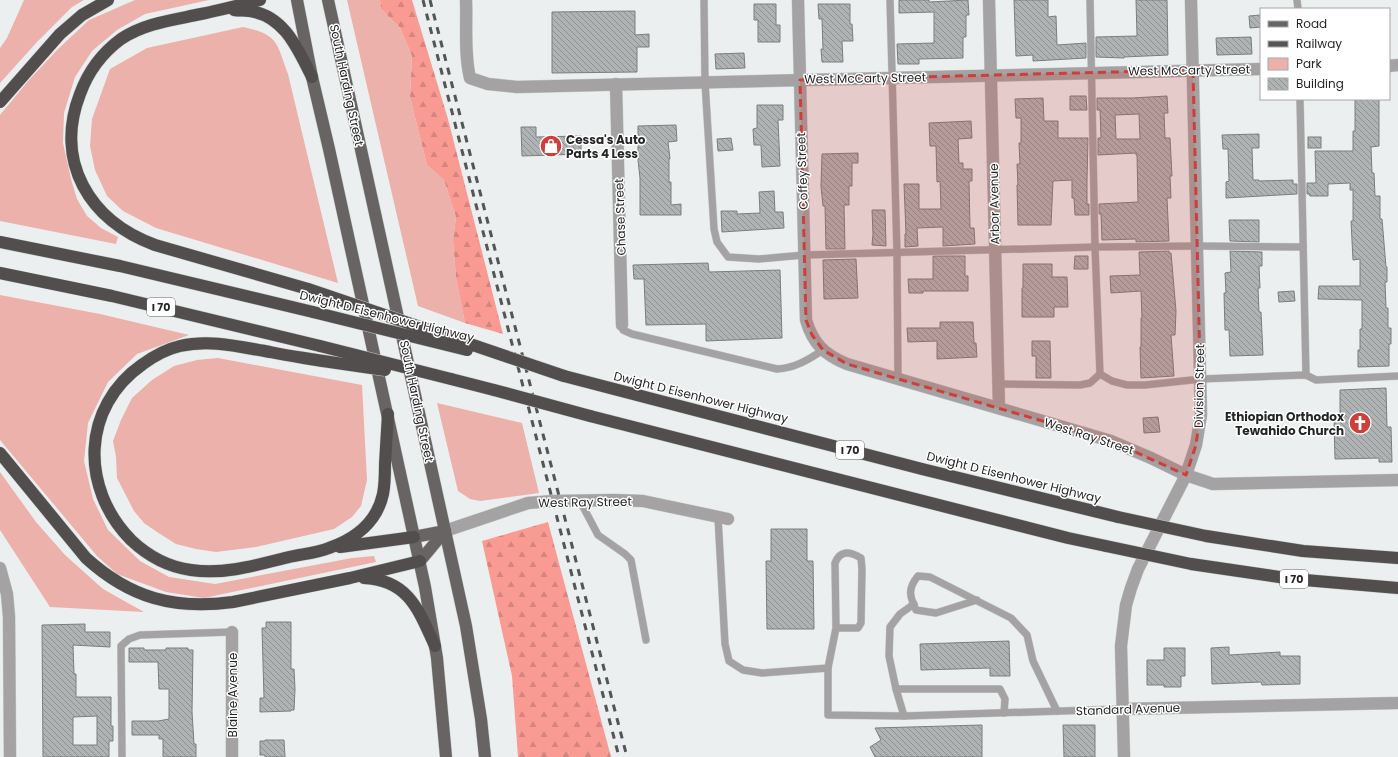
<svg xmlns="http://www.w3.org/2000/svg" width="1398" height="757" font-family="Poppins,sans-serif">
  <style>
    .green { fill: #ebb1aa }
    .forest { fill: url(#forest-firs) }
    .building { fill: url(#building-back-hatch); stroke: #7b7e7e; fill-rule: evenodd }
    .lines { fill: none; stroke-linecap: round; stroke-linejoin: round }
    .lane-casing { stroke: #c7cbcb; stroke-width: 8 }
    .street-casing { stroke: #c7cbcb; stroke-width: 13 }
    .primary-casing { stroke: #c7cbcb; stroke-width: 13 }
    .highway-casing { stroke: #c7cbcb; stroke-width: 13 }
    .lane { stroke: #a4a2a2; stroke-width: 7 }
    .street { stroke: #a4a2a2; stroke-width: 12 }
    .primary { stroke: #676463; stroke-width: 12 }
    .highway { stroke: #514e4d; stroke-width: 12 }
    .rail { stroke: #545555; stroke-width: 3; stroke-dasharray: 7 7; stroke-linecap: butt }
    .highway-bridge-casing { stroke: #c7cbcb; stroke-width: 13; stroke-linecap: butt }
    .highway-bridge { stroke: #514e4d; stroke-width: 12 }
    .marked { fill: #cd3f3b; fill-opacity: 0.2; stroke: #cd3f3b; stroke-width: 3; stroke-dasharray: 8 5; stroke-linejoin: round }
    .labels { text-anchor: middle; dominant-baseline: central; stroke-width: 3; stroke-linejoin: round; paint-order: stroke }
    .shield { fill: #fff; stroke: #666; stroke-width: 1 }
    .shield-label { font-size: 11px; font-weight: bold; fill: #242525 }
    .street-label { font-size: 12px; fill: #242525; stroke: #fff }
    .poi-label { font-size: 12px; font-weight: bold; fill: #242525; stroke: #fff; text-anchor: start }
  </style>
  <defs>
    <pattern id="forest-firs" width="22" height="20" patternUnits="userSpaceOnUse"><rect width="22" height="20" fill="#f99b92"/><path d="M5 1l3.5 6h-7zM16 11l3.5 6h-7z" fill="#d5857e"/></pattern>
    <pattern id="building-back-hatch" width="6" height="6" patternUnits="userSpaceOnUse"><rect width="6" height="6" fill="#afb3b3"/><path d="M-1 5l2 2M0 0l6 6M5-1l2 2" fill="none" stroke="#8e9191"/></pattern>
  </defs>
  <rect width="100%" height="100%" fill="#ebefef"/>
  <g class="green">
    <path d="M24,0h60l-12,7 -36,36 -36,40v-35l7,-10z"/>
    <path d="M135,0h74l-64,14 -28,16 -25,21 -17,26 -11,36 -1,30 8,36 6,20 10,17 14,12 17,9 -2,7 -116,-23v-106l29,-35 29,-31 31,-29z"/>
    <path d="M347,0h33l1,9 19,19 12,28 -2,41 17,68 17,15 12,37 -3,23 3,38 9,45 -47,-17z"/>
    <path d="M243,27c36,8 33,15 45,47l50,209 -182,-55 -33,-17 -16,-15 -12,-26 -5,-24 2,-27 18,-50 37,-21z"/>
    <path d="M0,295l100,19 89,21 -52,19 -29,28 -20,41 -4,38 9,38 15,31 32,31 29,16 46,7 137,-26 22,-2 2,6 -172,36 -38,-6 -49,-18 -20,-18 -97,-116z"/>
    <path d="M218,358l144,27 5,95 -6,26 -9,11 -18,12 -78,18 -40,5 -20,-3 -20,-5 -19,-12 -13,-9 -10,-12 -17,-33 -1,-21 -3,-16 8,-21 11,-22 20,-18 22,-14 23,-6z"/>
    <path d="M437,403l85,20 17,70 -59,8 -10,-2 -12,-8z"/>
    <path d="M0,472l36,50 29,33 38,34 41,23 -94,-5 -50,-77z"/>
  </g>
  <g class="forest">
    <path d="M380,0h32l36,119 55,215 -38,-11 -9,-45 -3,-38 3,-23 -12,-37 -17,-15 -17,-68 2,-41 -12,-28 -19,-19z"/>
    <path d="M548,522l63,235h-93l-6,-81 -30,-135z"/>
  </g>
  <g class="building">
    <path d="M899,0h30v2l39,-2 1,15h-3v22h-3v21l-44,1v5h-21l-1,-20 37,-1v-31l-35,1z"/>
    <path d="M1014,0h34v17l8,-1 1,29 29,-2v15l-53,3v-6l-17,1z"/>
    <path d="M1136,0h31l1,55 -44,2v1l-28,-1v-20l41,-1z"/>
    <path d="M754,4h22v21h4v17h-22v-22h-4z"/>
    <path d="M818,4h32v20h2l1,17h-11l1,21h-21l-1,-13h2l-1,-30h-3z"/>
    <path d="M635,11v24l14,-1v13h-12v25l-85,1v-61z"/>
    <path d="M1261,15v12l-11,1 -1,-12z"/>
    <path d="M1251,37l1,17 -35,1 -1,-17z"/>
    <path d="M744,53l1,15 -29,1 -1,-15z"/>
    <path d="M1070,96h16l1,14h-17z"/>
    <path d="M1167,96l1,17h-4l1,25h5l2,38h-2l1,22h-4l2,43 -33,1v-3l-34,1 -1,-26h-2v-10l39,-2 -1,-47h-1v-2l-38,2v-17h3l-1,-28h-3v-12h35zM1139,114l1,25h-24l-1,-24z"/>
    <path d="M1043,98l1,23h14v17h30l-1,42v24h2v11h-14l-1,-17h-2v-18l-19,1 -2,44h-33l-1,-40h1l-1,-21h3l-1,-21h2v-25h-5l-1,-19z"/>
    <path d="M1355,99h24v47l-8,1 1,26h2l1,23h5v23h2l4,48h1v15h-2l1,26h2v20h3v16h-2v22l-31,1v-17h2v-21h2v-29l-44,-1 1,-13h41v-27l-7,1 -2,-39h2v-31h-3v-7l-22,1v12h-18l-1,-2h-2v-11h9l-1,-32h38v-20h2z"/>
    <path d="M757,105h26v15h-5l2,46 -18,1 -1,-22h-7l-1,-16 4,-1z"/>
    <path d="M971,121l1,17 -14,1 1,24h4v6h9v12h-3l1,47h4l1,16 -32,2v-19l-26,1 1,18 -13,1v-13h1l-2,-50h15v25h22l-1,-28 -3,1 -1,-36h-6l-1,-23z"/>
    <path d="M676,125l1,16 -9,1 2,17h-1v23h2v23l10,-1v11h-41v-37l-2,-18v-34z"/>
    <path d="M521,127h15v10l45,-1v18l-59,2z"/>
    <path d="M1259,134v14h-7l1,32h6v1l34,-1v4h4v10l-71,4v-16l3,-1 -1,-32h-5l-1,-14z"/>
    <rect x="1308" y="137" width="13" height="11"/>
    <path d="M731,138l2,12 -15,1 -1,-12z"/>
    <path d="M858,153v10h-6v23h-3v19h-5l1,44h-19l-1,-43h-2l-2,-20 1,-32z"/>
    <path d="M774,191l1,21h8l1,16 -62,4 -1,-21h16v3l23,-1 -1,-21z"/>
    <path d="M872,210h13l1,36 -14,-1 1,-11z"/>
    <path d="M1229,220h30v22l-29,-1z"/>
    <path d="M1169,251v2h2l5,58 -1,24h-4l3,41 -33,2 -1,-31h1v-29h1l-1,-27 -30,2 -1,-17 30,-1 -1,-23z"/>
    <path d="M1230,251l32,1v14h-3l1,22h-2l1,24h2l2,43 -33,1 -1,-26h-4l-1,-37h2l-1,-20 6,-1z"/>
    <path d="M933,256h32v20h3v15h-45v2h-14l-1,-14h25z"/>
    <path d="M1075,256h13v13h-14z"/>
    <path d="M856,259l2,39 -34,1 -1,-39z"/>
    <path d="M708,263l1,9 71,-2 2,68 -76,3v-17l-60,1 -2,-46h-10l-1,-14z"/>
    <path d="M1023,264h29v13h15l1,30h-14v10h-32v-29h1z"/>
    <path d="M1294,291l1,10 -16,1 -1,-10z"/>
    <path d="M940,322h33l1,21h2l1,14 -40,2v-18l-29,1 -1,-14h33z"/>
    <path d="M1032,341h18l1,37h-15v-22h-4z"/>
    <path d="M1386,388l1,39h4l1,35h-13v-4l-44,1 -1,-39h6v-30z"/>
    <path d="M1158,417l2,15 -16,1 -1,-15z"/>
    <path d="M771,529h36v32h6l1,68h-47l-1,-68h5z"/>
    <path d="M266,622h25v47h3l1,20 -1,21h-3v1l-31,1v-14h4l-2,-70h4z"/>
    <path d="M85,624v8h25v15l-37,-2 1,29h2v23h35v29h2v15h-4v16h-66l-1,-132zM97,716v29h-24v-28z"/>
    <path d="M1009,641l1,35h-20v-8l-69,2 -1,-26z"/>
    <path d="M1229,647v8l51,-3v4h20v28l-38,1 -1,-3 -49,2 -1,-36z"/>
    <path d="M129,648h15v2h22v-2h22v2h5l-1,62 2,32h2v13h-33v-18h-4v-4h-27v-14h26l11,-2v-30h-10l-1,-27h-29z"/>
    <path d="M1164,648h21v28h-4v11h-17v-2h-17v-25h17z"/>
    <path d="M982,725v32h-107l-5,-10 11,-7 -6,-12z"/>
    <path d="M1063,725h32v32h-31z"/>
    <path d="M265,740h19l1,17h-20v-2h-5v-14h5z"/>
  </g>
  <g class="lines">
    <g class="lane-casing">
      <g id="lane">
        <path d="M704,0l1,82 9,147 3,13 11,15 31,2 45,-4 291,-8 102,-1 106,1"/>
        <path d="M890,0l7,253 1,126"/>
        <path d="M1090,0l5,247 5,127"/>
        <path d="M1297,0l1,9"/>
        <path d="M1300,99l6,276"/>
        <path d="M622,325l1,5 9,4 145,35c18,-1 31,-9 46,-19"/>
        <path d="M999,384l81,1 10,-2 10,-9 12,7 15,4h18l56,-6 105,-4 10,5 82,-4"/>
        <path d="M580,501l18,34 27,19 6,6 15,80"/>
        <path d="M718,517l7,127 4,17 14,9 19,3 66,-5v47l76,1 218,-7"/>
        <path d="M977,600l-41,13 -20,-3c-6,-13 -9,-21 2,-34l12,1 81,41 16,17 6,26 24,50"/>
        <path d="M828,668l8,-40 -1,-65c5,-13 15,-12 26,-5l1,11 -1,54 -3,5h-22"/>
        <path d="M896,689l-7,-33 1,-29 10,-13 14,-10"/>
        <path d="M904,716l-8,-27h104l5,10 -1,14"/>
        <path d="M122,757l-1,-111 8,-7 11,-4 92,-3"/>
      </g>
    </g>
    <g class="street-casing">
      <g id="street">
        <path d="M466,0c1,25 -2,53 4,78l18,6 29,3 744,-18"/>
        <path d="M798,0l8,320c7,24 19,35 41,44l264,77 40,17 35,17 27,9 185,-4"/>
        <path d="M989,0l10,408"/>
        <path d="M1389,66l9,-1"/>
        <path d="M616,84l6,241"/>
        <path d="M445,531l83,-28 25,-2 61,-1 29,1 85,18"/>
        <path d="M0,568l7,26 2,23 1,140"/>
        <path d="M1122,709l276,-6"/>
        <path d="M232,757v-125"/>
        <path d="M1124,757l-3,-111 5,-41 5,-17 7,-19 48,-94 10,-30 5,-30 -10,-415"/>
      </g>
    </g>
    <g class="primary-casing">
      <g id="primary">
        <path d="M297,0l15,77 17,72 96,438 12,71 9,99"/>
        <path d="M328,0l138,626 15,93 4,38"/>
        <path d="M414,537l31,-6"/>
        <path d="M420,561l25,-30"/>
      </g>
    </g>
    <g class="highway-casing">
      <g id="highway">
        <path d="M260,0c-20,5 -39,10 -59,14 -28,6 -56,9 -80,25 -19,14 -33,33 -41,55 -26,67 9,127 75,151l153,44"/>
        <path d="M234,10c6,1 11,0 16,1 35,5 48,39 62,66"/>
        <path d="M0,102l60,-68 22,-19 26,-15"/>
        <path d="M0,242l120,24 193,46"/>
        <path d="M0,273l112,23 208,50"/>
        <path d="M323,361c-17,-3 -35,-5 -53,-9 -30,-5 -59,-13 -90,-6 -13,3 -26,10 -37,18 -62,43 -63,124 -12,176 17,16 37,27 60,30 33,5 66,-5 98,-13 13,-3 28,-4 40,-9 26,-9 48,-26 54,-54 2,-10 2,-20 2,-30 1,-17 2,-33 3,-50"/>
        <path d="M564,376l358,93 196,48"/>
        <path d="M451,379l43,11"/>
        <path d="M590,416l478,122 38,8"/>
        <path d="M0,453l86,105c44,40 88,52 147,44l117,-24 70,-17"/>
        <path d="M1206,536l97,15 95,7"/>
        <path d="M340,547l74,-10"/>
        <path d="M1191,564l102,15 105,9"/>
        <path d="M364,578c45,2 55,33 71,68"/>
      </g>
    </g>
    <use href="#lane" class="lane"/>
    <use href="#street" class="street"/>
    <use href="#primary" class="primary"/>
    <use href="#highway" class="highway"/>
    <g class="rail">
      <path d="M423,0l196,757"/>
      <path d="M430,0l197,757"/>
    </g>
    <g class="highway-bridge-casing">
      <g id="highway-bridge">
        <path d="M308,289l256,87"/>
        <path d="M313,312l154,38"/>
        <path d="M320,346l131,33"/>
        <path d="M323,361l62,9"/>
        <path d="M494,390l96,26"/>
        <path d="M1118,517l88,19"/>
        <path d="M1106,546l85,18"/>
      </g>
    </g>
    <use href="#highway-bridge" class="highway-bridge"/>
  </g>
  <path class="marked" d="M1193,70l8,338 -5,37 -10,30 -75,-34 -264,-77 -24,-14 -11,-15 -6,-15 -6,-240z"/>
  <defs>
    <g id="shop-disc" transform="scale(1.15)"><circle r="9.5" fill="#cd3f3b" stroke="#fff"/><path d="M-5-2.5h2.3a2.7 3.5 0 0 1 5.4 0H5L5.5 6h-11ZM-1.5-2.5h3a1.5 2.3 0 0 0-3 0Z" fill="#fff"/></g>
    <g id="church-disc" transform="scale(1.15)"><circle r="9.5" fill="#cd3f3b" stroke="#fff"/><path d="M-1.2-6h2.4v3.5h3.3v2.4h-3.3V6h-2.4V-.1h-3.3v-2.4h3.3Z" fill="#fff"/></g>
  </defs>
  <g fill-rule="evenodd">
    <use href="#shop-disc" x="551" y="146"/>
    <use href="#church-disc" x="1360" y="423"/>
  </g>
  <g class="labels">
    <g class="shield">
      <rect x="147" y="298" width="28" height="18" rx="3"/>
      <rect x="836" y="441" width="28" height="18" rx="3"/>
      <rect x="1280" y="570" width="28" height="18" rx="3"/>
    </g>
    <g class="shield-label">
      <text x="161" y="307">I 70</text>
      <text x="850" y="450">I 70</text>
      <text x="1294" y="579">I 70</text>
    </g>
    <g class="street-label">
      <text transform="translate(1189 70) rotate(-1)">West McCarty Street</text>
      <text transform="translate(865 78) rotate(-1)">West McCarty Street</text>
      <text transform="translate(347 85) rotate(78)">South Harding Street</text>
      <text transform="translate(802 171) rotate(-92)">Coffey Street</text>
      <text transform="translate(994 204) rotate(-91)">Arbor Avenue</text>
      <text transform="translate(620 217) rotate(-92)">Chase Street</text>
      <text transform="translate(387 316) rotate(14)">Dwight D Eisenhower Highway</text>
      <text transform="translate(1199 386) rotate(-89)">Division Street</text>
      <text transform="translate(701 397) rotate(14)">Dwight D Eisenhower Highway</text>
      <text transform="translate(417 401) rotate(78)">South Harding Street</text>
      <text transform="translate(1089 436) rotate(18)">West Ray Street</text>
      <text transform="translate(1014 477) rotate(14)">Dwight D Eisenhower Highway</text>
      <text transform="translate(585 502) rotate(-1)">West Ray Street</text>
      <text transform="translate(232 695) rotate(-90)">Blaine Avenue</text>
      <text transform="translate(1128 709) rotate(-2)">Standard Avenue</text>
    </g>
    <g class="poi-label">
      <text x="566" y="139">Cessa's Auto<tspan x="566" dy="14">Parts 4 Less</tspan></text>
      <text x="1344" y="416" text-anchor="end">Ethiopian Orthodox<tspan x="1344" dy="14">Tewahido Church</tspan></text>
    </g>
  </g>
  <rect x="1260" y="8" width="130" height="92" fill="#ffffff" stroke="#a7a8a8"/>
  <rect x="1268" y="21" width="20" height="6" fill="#676463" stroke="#a7a8a8"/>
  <text x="1296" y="28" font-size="12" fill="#242525">Road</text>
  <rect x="1268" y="41" width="20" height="6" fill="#545555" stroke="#a7a8a8"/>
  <text x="1296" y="48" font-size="12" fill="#242525">Railway</text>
  <rect x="1268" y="58" width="20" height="12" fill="#ebb1aa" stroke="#a7a8a8"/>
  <text x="1296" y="68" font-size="12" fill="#242525">Park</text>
  <rect x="1268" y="78" width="20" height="12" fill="url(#building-back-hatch)" stroke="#a7a8a8"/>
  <text x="1296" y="88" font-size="12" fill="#242525">Building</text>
</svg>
